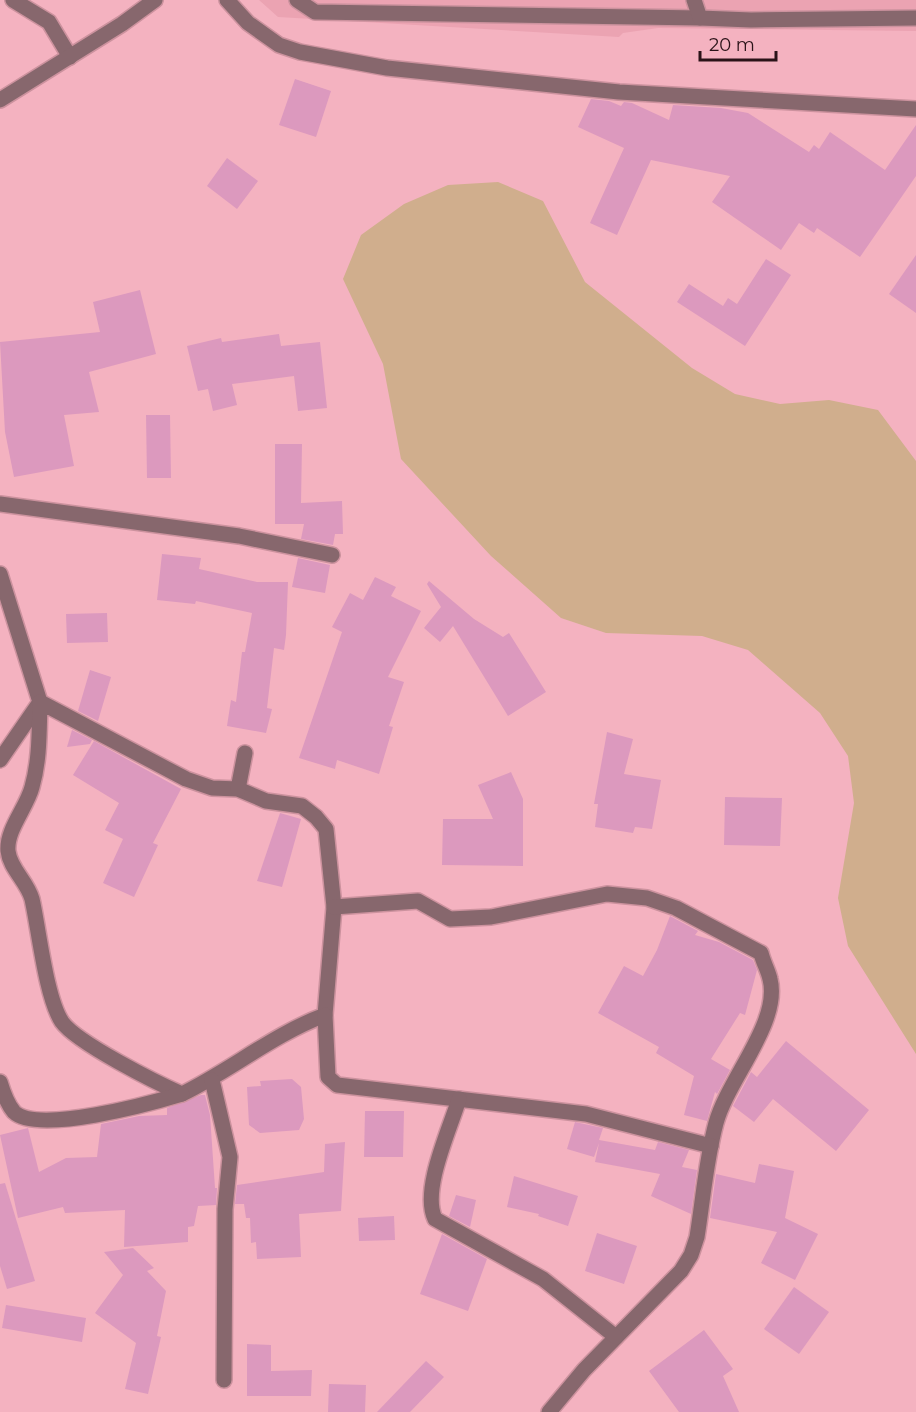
<svg xmlns="http://www.w3.org/2000/svg" width="916" height="1412" font-family="Montserrat,sans-serif">
  <style>
    .built { fill: #eba3b2 }
    .green { fill: #d0ae8d }
    .building { fill: #dc99be }
    .lines { fill: none; stroke-linecap: round; stroke-linejoin: round }
    .minor-casing { stroke: #cc929e; stroke-width: 18 }
    .minor { stroke: #87676d; stroke-width: 15 }
  </style>
  <rect width="100%" height="100%" fill="#f4b2c0"/>
  <path class="built" d="M259,0h657v31l-258,-3 -35,5 -4,4 -341,-20z"/>
  <path class="green" d="M498,182l45,19 42,81 107,86 43,26 45,10 49,-4 49,10 38,51v593l-68,-108 -10,-48 16,-95 -6,-47 -28,-43 -72,-63 -46,-14 -96,-3 -45,-15 -70,-62 -90,-97 -18,-95 -40,-85 18,-44 43,-31 44,-19z"/>
  <g class="building">
    <path d="M295,79l36,12 -15,46 -37,-12z"/>
    <path d="M591,99l18,2 12,5 3,-4 8,1 37,17 4,-15 48,3 27,5 61,39 5,-7 5,4 11,-17 55,38 31,-45v51l-56,81 -43,-29 -3,5 -15,-10 -18,27 -69,-48 18,-26 -79,-16 -34,75 -27,-12 34,-75 -46,-21z"/>
    <path d="M227,158l31,23 -21,28 -30,-23z"/>
    <path d="M916,255v58l-27,-19z"/>
    <path d="M766,259l25,16 -46,71 -68,-44 12,-18 34,22 5,-8 9,6z"/>
    <path d="M140,290l16,64 -67,18 10,40 -35,3 10,51 -60,11 -9,-45 -5,-90 100,-10 -7,-30z"/>
    <path d="M279,334l2,12 39,-4 7,66 -29,3 -4,-35 -62,8 5,21 -24,6 -5,-22 -10,2 -11,-45 34,-8 1,4z"/>
    <path d="M146,415h24l1,63h-24z"/>
    <path d="M275,444h27l-1,59 41,-2 1,33h-8l-2,11 -32,-6 3,-15h-29z"/>
    <path d="M162,554l39,4 -2,11 58,13h31l-2,53 -2,15 -10,-2 -7,60 5,1 -6,24 -39,-7 4,-26 5,2 6,-50h3l7,-39 -56,-12 -1,3 -38,-4z"/>
    <path d="M298,558l32,7 -5,28 -33,-6z"/>
    <path d="M375,577l21,10 -5,9 30,15 -33,66 16,5 -15,44 4,1 -14,47 -42,-14 -2,9 -36,-11 43,-126 -10,-5 18,-34 13,7z"/>
    <path d="M429,581l45,38 29,18 6,-4 37,59 -38,24 -55,-90 -13,16 -16,-14 17,-21 -14,-23z"/>
    <path d="M107,613l1,29 -41,1 -1,-29z"/>
    <path d="M90,670l21,7 -13,44 -20,-10z"/>
    <path d="M72,730l20,10 -2,4 -23,3z"/>
    <path d="M607,732l26,7 -9,35 37,6 -9,49 -17,-2 -2,6 -38,-6 3,-23h-4z"/>
    <path d="M94,741l87,48 -28,54 5,2 -24,52 -31,-14 20,-44 -18,-9 14,-27 -46,-28z"/>
    <path d="M511,772l12,27v67l-81,-1 1,-46h50l-15,-34z"/>
    <path d="M725,797l57,1 -2,48 -56,-1z"/>
    <path d="M280,813l21,6 -19,68 -25,-6z"/>
    <path d="M670,916l28,15 -3,4 24,7 34,18 4,10 -12,45 -5,-2 -29,46 19,11 -13,24 -2,-2 -8,29 -23,-6 10,-39 -38,-23 3,-6 -61,-34 26,-47 19,10 14,-26z"/>
    <path d="M786,1041l83,69 -33,41 -63,-52 -19,23 -21,-16 18,-34 6,5z"/>
    <path d="M292,1079l9,8 3,32 -5,11 -39,3 -11,-8 -2,-38 14,-1 -1,-5z"/>
    <path d="M201,1095h4l5,20 5,73h2l-1,17 -18,1 -4,20 -6,1v15l-64,5 1,-37 -60,3 -2,-6 -45,11 -18,-83 28,-7 11,44 27,-14 31,-1 4,-33 38,-8 28,-1v-7z"/>
    <path d="M365,1111h39l-1,46h-39z"/>
    <path d="M575,1122l28,6 -4,12 56,10 3,-8 31,8 -7,17 15,3 -6,44 -40,-18 9,-22 -65,-12 4,-19 -5,14 -27,-8z"/>
    <path d="M345,1142l-4,69 -42,3 2,43 -44,2 -1,-17 -5,1 -1,-25h-4l-2,-14h-9l2,-19 87,-13 1,-28z"/>
    <path d="M759,1164l35,7 -9,47 33,16 -23,46 -34,-17 16,-31 -67,-14 6,-44 39,9z"/>
    <path d="M514,1176l64,20 -10,30 -30,-10 1,-2 -32,-7z"/>
    <path d="M5,1183l30,98 -28,8 -7,-23v-82z"/>
    <path d="M456,1195l20,5 -6,27 -21,-11z"/>
    <path d="M394,1216l1,24 -36,1 -1,-23z"/>
    <path d="M597,1233l40,13 -13,38 -39,-13z"/>
    <path d="M442,1234l45,25 -19,52 -48,-17z"/>
    <path d="M133,1248l21,20 -7,3 19,20 -9,45 4,1 -13,57 -23,-5 11,-46 -41,-30 28,-38 -19,-23z"/>
    <path d="M794,1287l35,25 -30,42 -35,-25z"/>
    <path d="M6,1305l80,13 -4,24 -80,-14z"/>
    <path d="M704,1330l29,39 -10,7 16,36h-60l-30,-41z"/>
    <path d="M247,1344l24,1v26l41,-1 -1,26h-64z"/>
    <path d="M426,1361l18,16 -34,35h-33z"/>
    <path d="M329,1384l37,1 -1,27h-37z"/>
  </g>
  <g class="lines">
    <g class="minor-casing">
      <g id="minor">
        <path d="M13,0l36,22 21,35"/>
        <path d="M227,0l21,23 31,22 21,7 87,16 232,24 297,17"/>
        <path d="M297,0l18,12 385,6"/>
        <path d="M694,0l6,18 51,2 165,-2"/>
        <path d="M0,100l122,-76 33,-24"/>
        <path d="M0,504l239,32 93,19"/>
        <path d="M0,574l40,128 -40,58"/>
        <path d="M40,702l146,77 26,9 26,1 28,12 36,5 14,11 10,12 8,78 -9,108c-51,19 -94,55 -143,79 -25,-11 -105,-51 -120,-72 -16,-24 -23,-92 -30,-123 -5,-18 -22,-30 -24,-48 -2,-21 19,-44 24,-64 8,-28 7,-56 8,-85z"/>
        <path d="M238,789l7,-36"/>
        <path d="M334,907l84,-6 32,18 41,-2 116,-23 40,4 29,10 85,45c2,9 7,17 9,26 11,43 -42,100 -54,144 -10,37 -13,77 -19,114l-6,18 -10,16 -97,99 -35,42"/>
        <path d="M325,1015l3,62 9,8 249,29 125,32"/>
        <path d="M212,1080l18,77 -5,52 -1,171"/>
        <path d="M0,1082c3,10 7,22 14,30 23,23 138,-9 168,-18"/>
        <path d="M459,1099c-9,30 -38,91 -24,120l108,60 73,58"/>
      </g>
    </g>
    <use href="#minor" class="minor"/>
  </g>
  <path d="M700 51v9h76v-9" fill="none" stroke="#2a1318" stroke-width="3"/>
  <text x="709" y="51" font-size="18" fill="#2a1318" stroke="#f4b2c0" stroke-width="4.5" paint-order="stroke">20 m</text>
</svg>
